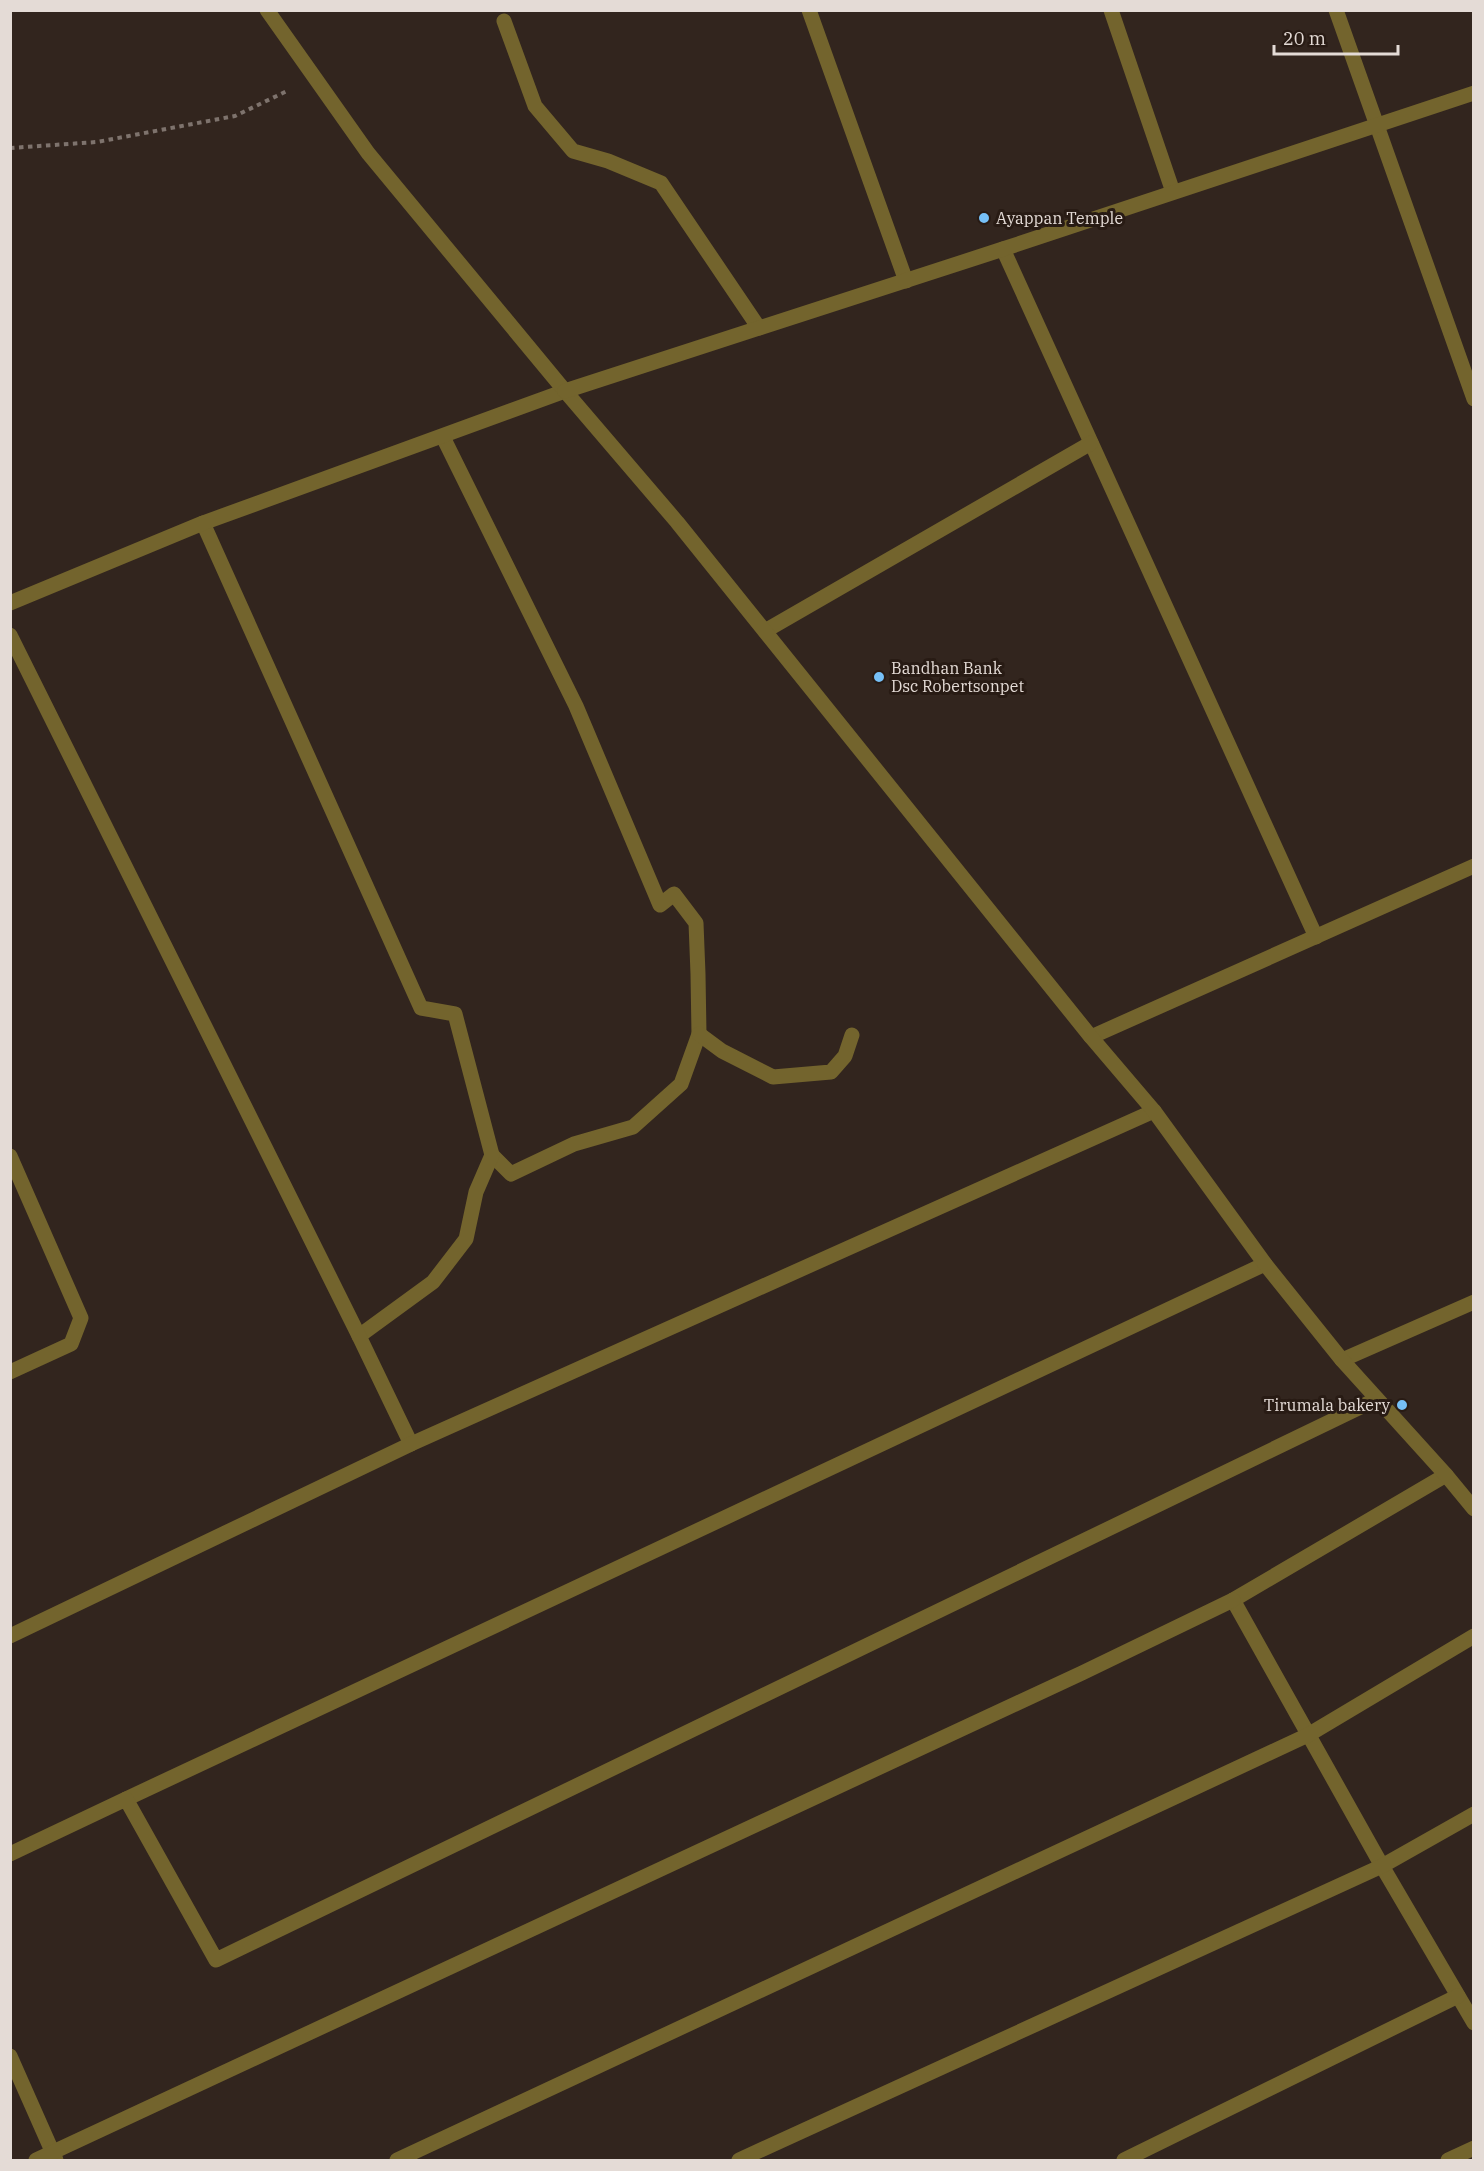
<svg xmlns="http://www.w3.org/2000/svg" width="1484" height="2171" font-family="'IBM Plex Serif',serif">
  <style>
    .lines { fill: none; stroke-linecap: round; stroke-linejoin: round }
    .path { stroke: #7e736d; stroke-width: 4; stroke-dasharray: 4.5 4.5; stroke-linecap: butt }
    .minor { stroke: #73642d; stroke-width: 15 }
    .tertiary { stroke: #73642d; stroke-width: 15 }
    .poi-dot { fill: #76c0f7; stroke: #281b14; stroke-width: 2 }
    .labels { text-anchor: middle; dominant-baseline: central; stroke-width: 6; stroke-linejoin: round; paint-order: stroke }
    .poi-label { font-size: 16px; fill: #e4dbd6; stroke: #281b14; text-anchor: start }
  </style>
  <rect width="100%" height="100%" fill="#32251e"/>
  <g class="lines">
    <path class="path" d="M10,148l87,-6 138,-26 52,-25"/>
    <g class="minor">
      <path d="M809,10l97,271"/>
      <path d="M1111,10l62,182"/>
      <path d="M1336,10l138,389"/>
      <path d="M504,21l31,85 38,45 35,10 53,22 98,145"/>
      <path d="M1003,249l313,688"/>
      <path d="M443,437l133,269 84,199 14,-11 22,29 2,51 1,60 -18,50 -48,43 -59,17 -63,30 -19,-19"/>
      <path d="M203,523l218,485 34,6 37,141 -16,37 -10,47 -33,43 -74,54"/>
      <path d="M10,603l193,-80 362,-132"/>
      <path d="M765,631l326,-188"/>
      <path d="M10,635l349,701 52,108"/>
      <path d="M699,1034l23,17 51,26 58,-5 14,-16 7,-21"/>
      <path d="M1091,1037l383,-171"/>
      <path d="M10,1156l71,162 -10,26 -61,28"/>
      <path d="M1342,1360l132,-58"/>
      <path d="M1446,1475l-213,125 149,266 92,157"/>
      <path d="M10,1636l401,-192 743,-333"/>
      <path d="M126,1799l1139,-535"/>
      <path d="M10,1854l116,-55 90,161 1161,-561"/>
      <path d="M10,2056l46,104"/>
      <path d="M36,2160l1046,-487 151,-73"/>
      <path d="M397,2160l911,-425 166,-99"/>
      <path d="M739,2160l643,-294 92,-52"/>
      <path d="M1124,2160l334,-164"/>
      <path d="M1448,2160l26,-12"/>
    </g>
    <g class="tertiary">
      <path d="M267,10l101,143 197,238 112,131 414,515 63,74 111,153 77,96 104,115 28,34"/>
      <path d="M565,391l438,-142 471,-156"/>
    </g>
  </g>
  <g class="poi-dot">
    <circle cx="984" cy="218" r="6"/>
    <circle cx="879" cy="677" r="6"/>
    <circle cx="1402" cy="1405" r="6"/>
  </g>
  <g class="labels">
    <g class="poi-label">
      <text x="996" y="218">Ayappan Temple</text>
      <text x="891" y="668">Bandhan Bank<tspan x="891" dy="18">Dsc Robertsonpet</tspan></text>
      <text x="1390" y="1405" text-anchor="end">Tirumala bakery</text>
    </g>
  </g>
  <rect width="1484" height="2171" fill="none" stroke="#e4dbd6" stroke-width="24"/>
  <path d="M1274 45v9h124v-9" fill="none" stroke="#e4dbd6" stroke-width="3"/>
  <text x="1283" y="45" font-size="18" fill="#e4dbd6" stroke="#281b14" stroke-width="4.5" paint-order="stroke">20 m</text>
</svg>
